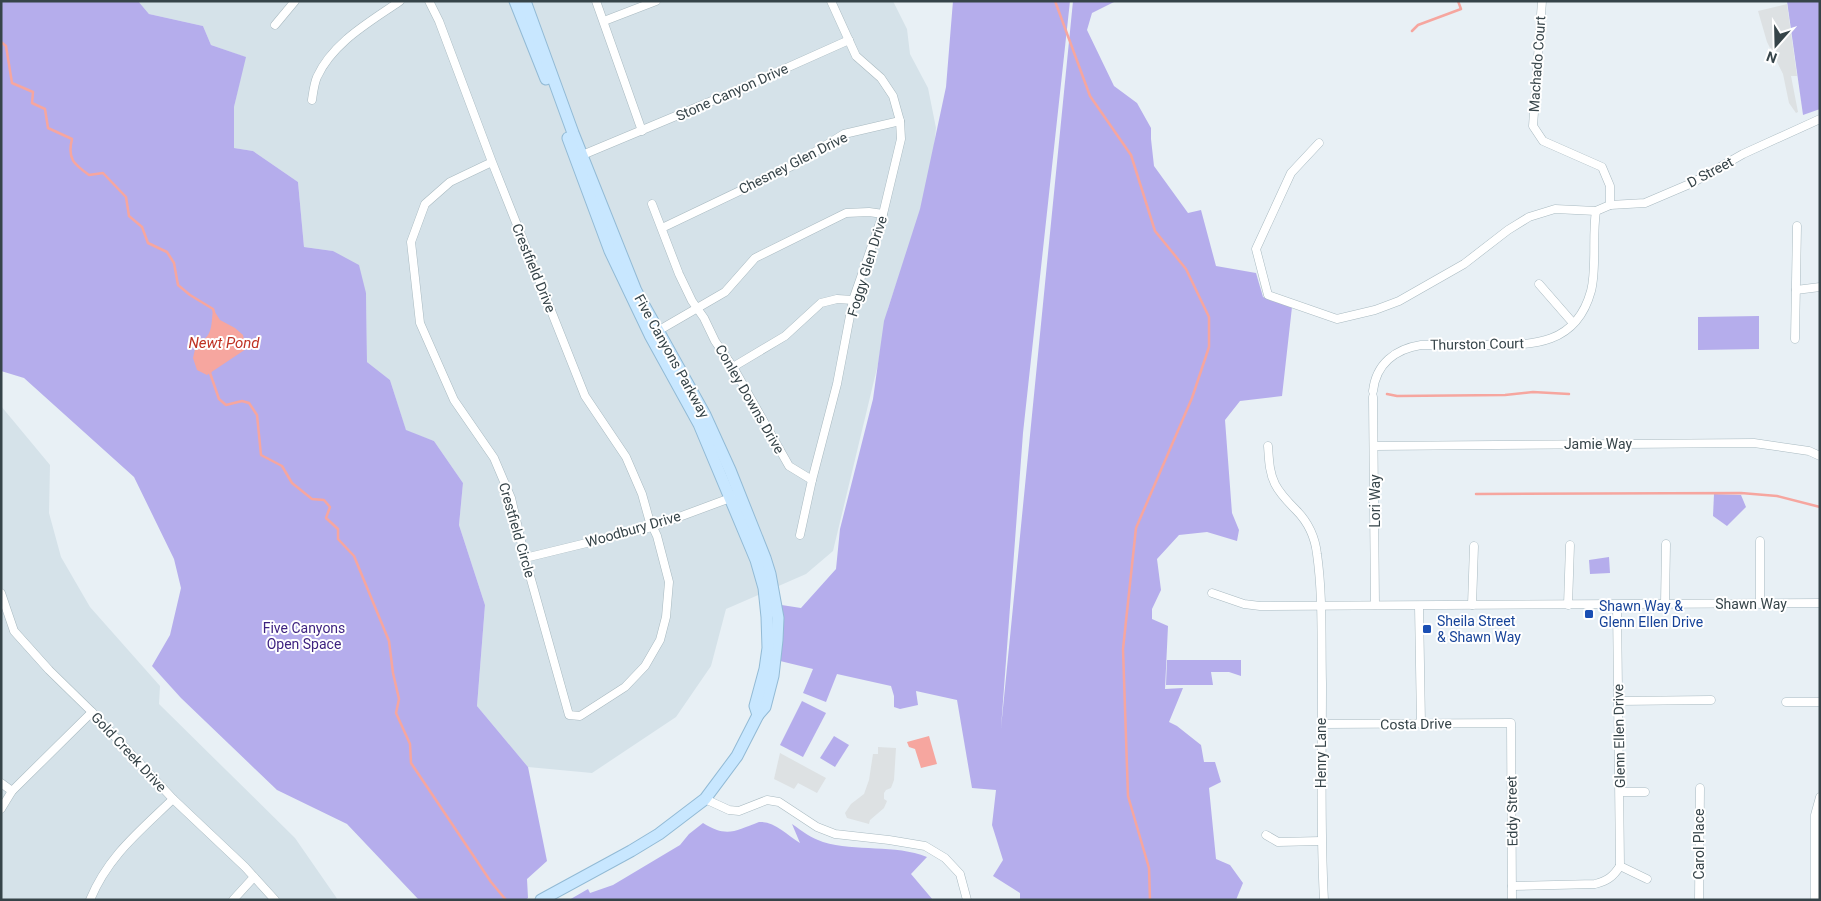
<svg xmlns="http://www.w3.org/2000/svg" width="1821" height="901" font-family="Roboto,sans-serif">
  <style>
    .residential { fill: #d5e2e9 }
    .green { fill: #b5adec }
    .parking { fill: #dde1e3 }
    .water { fill: #f6a69f }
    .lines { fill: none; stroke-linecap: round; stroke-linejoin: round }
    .stream { stroke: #f6a69f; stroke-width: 2.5 }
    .street-casing { stroke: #a9bac1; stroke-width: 9 }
    .secondary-casing { stroke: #92bad5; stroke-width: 13 }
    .street { stroke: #fff; stroke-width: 8 }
    .secondary { stroke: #c8e7ff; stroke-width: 11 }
    .transit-dot { fill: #1a4fb4; stroke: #fff; stroke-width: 2 }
    .labels { text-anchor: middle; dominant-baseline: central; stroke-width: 4; stroke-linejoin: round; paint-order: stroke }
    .street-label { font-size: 14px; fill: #364449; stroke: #fff }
    .transit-label { font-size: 14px; fill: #164399; stroke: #fff; text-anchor: start }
    .park-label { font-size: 14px; fill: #3e2380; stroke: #fff }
    .water-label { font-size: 15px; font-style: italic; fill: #bf3325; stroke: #fff }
  </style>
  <rect width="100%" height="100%" fill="#e8f0f5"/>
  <g class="residential">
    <path d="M138,1h755l14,28 3,25 18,34 8,40 -6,58 -42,122 -10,56 -45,187 -27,23 -80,35 -15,57 -35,51 -84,56 -64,-6 -51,-61 8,-101 -26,-80 4,-42 -29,-42 -28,-10 -16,-51 -23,-18 -1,-69 -33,-42 -29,-4 -6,-65 -45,-31 -19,-3v-41l11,-50 -34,-12 -8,-19 -54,-12z"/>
    <path d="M1,406l49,59 -1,48 12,44 29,50 70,79 -1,18 136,134 43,62h-337z"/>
  </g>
  <g class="green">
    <path d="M1,1h137l11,13 54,12 8,19 35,12 -12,50v41l19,3 45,31 6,65 29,4 26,14 7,28 1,69 23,18 16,50 28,11 29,42 -4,42 26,80 -8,101 51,61 19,94 -20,18 1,19 -3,2h-106l-72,-76 -70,-34 -96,-92 -29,-32 18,-31 11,-47 -7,-29 -40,-82 -110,-99 -23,-7z"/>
    <path d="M953,1h117l-47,432 -22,295 72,-727h43l-24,12 -5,17 27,56 23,17 14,25v11l3,27 34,47 13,-3 15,56 40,7 7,24 29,10 -10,89 -42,5 -15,19 7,93 7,17 -2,11 -30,-9 -28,3 -22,24 4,31 -9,19v10l16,7 -3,63 18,-1 -14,34 8,4 24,19 3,17h11l6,20 -12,6 7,71 14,6 13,18 -7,17h-216v-7l-27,-17 10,-16 -11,-35 4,-35 -24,-2 -15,-88 -41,-9 2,14 -18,4 -6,-2v-11l-3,-10 -54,-12 -11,28 -23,-9 10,-24 -37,-9 -1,-56 26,4 35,-39 4,-40 33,-130 11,-78 36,-112 26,-122z"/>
    <path d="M1787,1h33v108l-17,6z"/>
    <path d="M1759,316v33l-61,1v-33z"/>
    <path d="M1714,494l27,1 5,12 -19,19 -14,-10z"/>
    <path d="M1609,557l1,16 -20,1 -1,-14z"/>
    <path d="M1167,660h74v16l-12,-4h-18l2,13h-47z"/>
    <path d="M802,701l24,12 -23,44 -23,-12z"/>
    <path d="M834,736l15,9 -14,22 -15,-9z"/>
    <path d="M759,822c15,-1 28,13 41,21l-8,-19c10,7 19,14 31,18 33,10 72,2 104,15l-16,17 22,26h-364l19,-11 2,4 23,-8 67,-40 9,-11 14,-11c24,15 32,8 56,-1z"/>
  </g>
  <g class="parking">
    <path d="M1787,4l10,72h-6l7,36 -2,1 -7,-10 -6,-29 -16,-32 -9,-31z"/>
    <path d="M878,747l18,1 -2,32 -3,8 -5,2 -2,3v6l3,2 -3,7 -14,12 -1,4 -22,-6 -2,-5 6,-9 13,-10 5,-14 4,-26h5z"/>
    <path d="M780,753l46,25 -9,15 -19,-10 -4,6 -20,-10z"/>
  </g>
  <g class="water">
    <path d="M213,309l7,11 15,8 8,7 3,14 -39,26 -10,-5 -4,-12 3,-13c17,-9 15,-18 17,-36z"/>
    <path d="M929,736l8,28 -16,4 -6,-19 -6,-2 -2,-5z"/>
  </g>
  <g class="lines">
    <g class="stream">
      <path d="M1055,1l35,95 41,59 24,76 31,38 23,48v30l-17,51 -56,130 -13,121 5,147 21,72 1,32"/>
      <path d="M1412,31l6,-6 43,-16 -3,-8"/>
      <path d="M1,42l5,4 6,37 21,9 -1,11 13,6 3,19 24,11c-5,20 2,25 17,36l14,-2 23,24 3,19 13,11 6,16 19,9 7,11 4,22 12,10 23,14 1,3"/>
      <path d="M211,370l-1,3 9,26 7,6 16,-4 7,2 8,12 4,40 21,11 10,17 20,16 12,1 6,7 -4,11 12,11v10l16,17 35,85 4,32 6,26 -3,14 14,31 1,19 80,119 15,18"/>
      <path d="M1387,394l10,2 108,-1 28,-3 36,2"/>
      <path d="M1476,494l265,-1 36,3 43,11"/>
    </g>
    <g class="street-casing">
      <g id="street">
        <path d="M429,1l10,20 53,141 93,234 41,61 16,37 7,25 8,17 12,46 -3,35 -6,23 -15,26 -20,21 -45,29 -11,-1 -44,-157 -14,-60 -17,-40 -40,-58 -34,-77 -9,-81 14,-38 25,-22 42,-20"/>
        <path d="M596,1l46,130"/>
        <path d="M1542,1l-9,125 10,15 59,26 8,19v19"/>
        <path d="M604,21l52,-20"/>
        <path d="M275,25l20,-24"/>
        <path d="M312,100c1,-7 2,-16 5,-23 16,-35 53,-55 83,-76"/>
        <path d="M1319,143l-28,30 -35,76 12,46 69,24 38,-9 24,-9 65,-37 44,-34 21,-13 26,-8 41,2 14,-6 35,-2 47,-20 51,-29 77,-35"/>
        <path d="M580,156l139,-58 130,-58"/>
        <path d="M652,204l27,70 13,27 12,17 11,23 18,26 56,99 23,14"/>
        <path d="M662,228l130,-62 52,-32 56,-13"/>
        <path d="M1539,284l34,39"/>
        <path d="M1796,290l24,-3"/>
        <path d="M656,332l69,-40 30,-34 91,-45 23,-1 14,2"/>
        <path d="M1795,339l2,-113"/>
        <path d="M733,367l52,-31 36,-33 16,-4 16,1"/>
        <path d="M1373,391c3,-27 22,-42 48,-46 22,0 43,0 65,0 46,0 90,1 105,-54 6,-23 1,-55 5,-80"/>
        <path d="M1373,397l2,208"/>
        <path d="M1268,446c1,13 1,26 7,38 5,10 13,18 21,26 12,12 19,27 21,44 6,42 4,86 5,129 0,72 -2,144 2,217"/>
        <path d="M1375,446l379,-3 55,8 11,5"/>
        <path d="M800,535l12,-55 25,-96 16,-84 30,-86 18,-75 -1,-18 -7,-25 -12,-18 -25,-22 -25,-55"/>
        <path d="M1760,541v63"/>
        <path d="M525,558l127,-31 81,-30"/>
        <path d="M1,593l13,38 35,39 43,42 81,87 72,68 30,33"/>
        <path d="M1212,593l32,11 16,2 560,-3"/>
        <path d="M1665,604l1,-60"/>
        <path d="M1472,605l2,-59"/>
        <path d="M1568,605l2,-60"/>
        <path d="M1617,605l3,261"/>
        <path d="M1419,606l2,118"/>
        <path d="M1618,701l93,-1"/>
        <path d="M1786,702h34"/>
        <path d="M1322,724l189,-1 1,177"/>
        <path d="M1,783l11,8"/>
        <path d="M1620,792h25"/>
        <path d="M705,799l24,11 10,1 28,-11 12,2 38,25 18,7 54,6 36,6 20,12 15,16 7,26"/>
        <path d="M1,809l11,-18 80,-79"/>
        <path d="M1266,835l12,7 43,-1"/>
        <path d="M1620,866l27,13"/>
        <path d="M1512,886l83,-2c12,-3 18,-7 25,-18"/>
        <path d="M90,900c18,-44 50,-69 83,-101"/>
        <path d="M233,900l21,-23"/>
        <path d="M1699,900l1,-112"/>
        <path d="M1815,900v-85l5,-18"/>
      </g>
    </g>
    <g class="secondary-casing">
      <g id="secondary">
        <path d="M515,1l31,78"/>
        <path d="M525,1l48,132 63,158 69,124 25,55 35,88 5,16 8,44 -1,22 -4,36 -8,31 -7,8 -21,41 -32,43 -46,35 -28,17 -90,49"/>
        <path d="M568,138l42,113 40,84 49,89 57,136 8,28 3,29 1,31 -3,21 -10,37 3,9"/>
      </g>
    </g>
    <use href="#street" class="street"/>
    <use href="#secondary" class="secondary"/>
  </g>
  <g class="transit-dot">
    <rect x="1584" y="609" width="10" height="10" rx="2.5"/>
    <rect x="1422" y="624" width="10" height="10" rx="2.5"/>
  </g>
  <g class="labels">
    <g class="street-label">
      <text transform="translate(1537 64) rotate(-86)">Machado Court</text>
      <text transform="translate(732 92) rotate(-24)">Stone Canyon Drive</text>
      <text transform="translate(793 163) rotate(-27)">Chesney Glen Drive</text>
      <text transform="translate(1710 172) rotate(-28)">D Street</text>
      <text transform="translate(867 266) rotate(-73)">Foggy Glen Drive</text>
      <text transform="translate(534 268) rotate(68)">Crestfield Drive</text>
      <text transform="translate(1477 344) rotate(-1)">Thurston Court</text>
      <text transform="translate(672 356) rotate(61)">Five Canyons Parkway</text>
      <text transform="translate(750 399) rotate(60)">Conley Downs Drive</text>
      <text x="1598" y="444">Jamie Way</text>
      <text transform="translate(1375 501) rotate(-90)">Lori Way</text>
      <text transform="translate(633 529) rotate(-16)">Woodbury Drive</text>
      <text transform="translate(517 530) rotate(74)">Crestfield Circle</text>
      <text x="1751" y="604">Shawn Way</text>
      <text transform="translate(1416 724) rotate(-1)">Costa Drive</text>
      <text transform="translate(1619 736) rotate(-91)">Glenn Ellen Drive</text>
      <text transform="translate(129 752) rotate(47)">Gold Creek Drive</text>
      <text transform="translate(1321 753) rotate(-90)">Henry Lane</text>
      <text transform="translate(1512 811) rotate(-91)">Eddy Street</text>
      <text transform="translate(1699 844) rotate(-90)">Carol Place</text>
    </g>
    <g class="transit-label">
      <text x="1599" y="606">Shawn Way &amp;<tspan x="1599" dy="16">Glenn Ellen Drive</tspan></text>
      <text x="1437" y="621">Sheila Street<tspan x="1437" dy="16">&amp; Shawn Way</tspan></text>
    </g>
    <g class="park-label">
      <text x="304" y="628">Five Canyons<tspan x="304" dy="16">Open Space</tspan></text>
    </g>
    <g class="water-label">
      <text x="224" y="343">Newt Pond</text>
    </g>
  </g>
  <rect width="1821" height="901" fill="none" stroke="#364449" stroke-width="5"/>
  <g transform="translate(1776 45) rotate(200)" stroke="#ffffff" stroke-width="4" paint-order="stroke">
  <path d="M0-4L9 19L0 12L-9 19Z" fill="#364449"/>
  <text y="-8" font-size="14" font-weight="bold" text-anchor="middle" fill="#364449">N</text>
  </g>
</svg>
